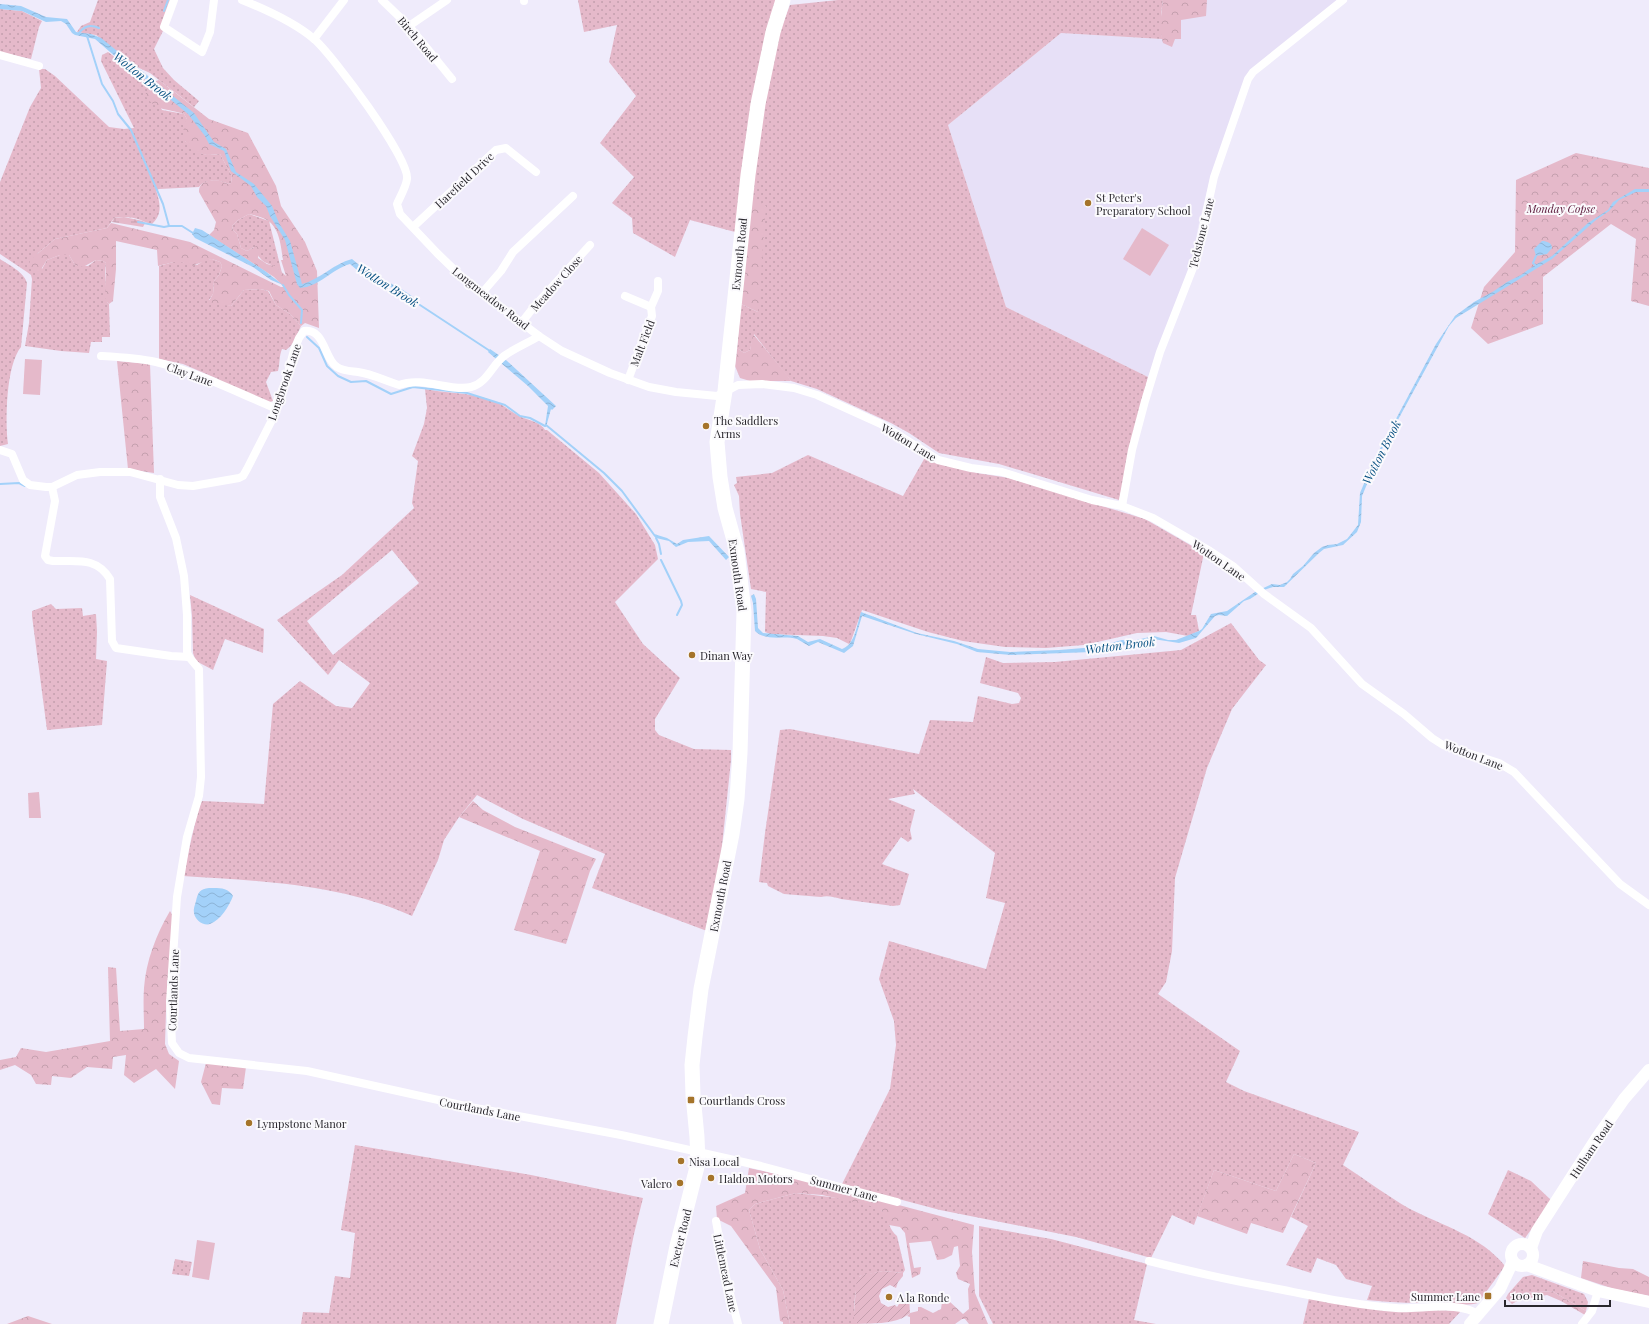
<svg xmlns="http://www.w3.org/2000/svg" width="1649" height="1324" font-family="'Playfair Display',serif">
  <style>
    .built { fill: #e7e0f7 }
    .grass { fill: url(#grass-dots); fill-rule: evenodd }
    .forest { fill: url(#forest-crowns); fill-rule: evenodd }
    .wetland { fill: url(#wetland-marsh) }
    .garden { fill: url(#garden-furrows) }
    .pitch { fill: #e5b9ca }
    .water { fill: url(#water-waves) }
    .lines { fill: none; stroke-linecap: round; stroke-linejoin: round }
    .stream { stroke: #a3d1f9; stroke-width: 2 }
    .street { stroke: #fff; stroke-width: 8 }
    .secondary { stroke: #fff; stroke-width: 12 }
    .highway { stroke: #fff; stroke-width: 15 }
    .poi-dot { fill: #a5742a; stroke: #fbfafd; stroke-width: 1.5 }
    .labels { text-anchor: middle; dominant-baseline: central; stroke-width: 4; stroke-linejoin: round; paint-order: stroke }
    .street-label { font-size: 11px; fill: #29272d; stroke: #fbfafd }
    .poi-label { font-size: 11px; fill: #29272d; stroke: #fbfafd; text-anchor: start }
    .park-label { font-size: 11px; font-style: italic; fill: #591638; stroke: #fbfafd }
    .water-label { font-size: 12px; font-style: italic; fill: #075182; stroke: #fbfafd }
  </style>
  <defs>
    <pattern id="grass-dots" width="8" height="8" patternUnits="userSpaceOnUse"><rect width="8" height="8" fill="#e5b9ca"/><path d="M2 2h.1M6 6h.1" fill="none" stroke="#c49fae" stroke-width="1.8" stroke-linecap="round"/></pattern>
    <pattern id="forest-crowns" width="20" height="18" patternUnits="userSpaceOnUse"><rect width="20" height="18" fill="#e5b9ca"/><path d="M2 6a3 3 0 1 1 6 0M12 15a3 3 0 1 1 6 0" fill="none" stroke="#c49fae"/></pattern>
    <pattern id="wetland-marsh" width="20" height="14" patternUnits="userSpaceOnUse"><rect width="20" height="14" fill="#e5b9ca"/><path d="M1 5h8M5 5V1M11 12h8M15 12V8" fill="none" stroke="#c49fae"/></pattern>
    <pattern id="garden-furrows" width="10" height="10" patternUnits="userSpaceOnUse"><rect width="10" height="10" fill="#e5b9ca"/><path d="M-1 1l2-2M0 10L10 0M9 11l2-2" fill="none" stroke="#c49fae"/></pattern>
    <pattern id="water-waves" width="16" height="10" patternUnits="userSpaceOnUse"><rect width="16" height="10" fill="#a3d1f9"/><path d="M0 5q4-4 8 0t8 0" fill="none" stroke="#8cb3d6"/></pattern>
  </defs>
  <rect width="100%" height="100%" fill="#efebfb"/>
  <path class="built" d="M1163,0h174l-87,71 -40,108 -12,48 -6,34 -44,116 -142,-70 -58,-182 113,-92 101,6z"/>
  <g class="grass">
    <path d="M98,0h75l-12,28 2,3 -9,18 9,19 11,12 25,21 -5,6 -44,-34 -13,-6 -41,-32 -19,-3 4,-6 9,-4z"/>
    <path d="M578,0h199l-42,232 -45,-12 -15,37 -42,-24 -1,-15 -20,-15 22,-26 -34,-34 36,-47 -27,-34 8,-37 -33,7z"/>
    <path d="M838,0h325l-2,13 1,26 -101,-6 -113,92 58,182 142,70 -29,123 -120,-36 -60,-11 -30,-20 -18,-10 -74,-34 -26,-8 -37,-47 -4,16 -6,3 -7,-5 4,-44 17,8 -7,-114 6,-68 21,-94 12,-31z"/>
    <path d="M0,9l22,2 20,10 -3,6 -8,32 -31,-7z"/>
    <path d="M108,52l43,32 -1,1 12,25 22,4 3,5 -2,22c16,12 13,15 35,13l12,22 -1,7 -3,1c-8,-5 -24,-5 -29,3l-40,2 -3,1c4,13 7,24 -4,34 -5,-1 -7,-2 -11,-4 -8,-3 -19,-4 -27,-2l-7,10 -52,11 -18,15 5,15 5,-9 13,-5h9l6,10 13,1 8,-6 7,1 3,2 -1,10 2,29 2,2 1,33h-8v5h-11l-2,11 -28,-2 -36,-5 4,-23 3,-44 -1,-4 -4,-3 -27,-18v-72l30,-75 11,-19 -2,-19h6l10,7 54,51 15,2 10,-1 -33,-67 1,-6z"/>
    <path d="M249,214l20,7 13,52c-13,-14 -19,-4 -28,-26l-7,4 -6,-3 -4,-14 -4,-4 -1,-4 6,-6z"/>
    <path d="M0,259c9,6 24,13 27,24l-6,64c-15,18 -16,74 -13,97l-8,2z"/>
    <path d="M212,259l8,3 2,4 -3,9 -5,6 -1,13 -4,6 22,6 13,-16 16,-1 8,2 8,14 14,9 11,12c-4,8 -7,19 -15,24l-4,-1c-3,7 -2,14 -4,22l-7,1 -5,10 7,19 -6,2 -47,-20 -2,-4 -35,-15 -24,-5v-93l18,-5 20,4 8,-5z"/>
    <path d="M425,389c24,5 50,3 73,14 7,3 13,9 21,13 8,4 22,6 26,14h2l52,43 37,41 19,31 3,14 -43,43 28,42 37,34 -25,41v11l4,5 35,14 37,1v10l-10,96 -14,75 -115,-43 13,-34 -82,-35 -46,-24 -18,22 -15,23 -6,20 -26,56c-71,-32 -151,-35 -229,-40l15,-66 4,-9 62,3 9,-100 27,-23 36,25 16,2 18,-25 -31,-23 -11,15 -51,-55 65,-45 72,-67 -2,-5 6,-42 -6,-5 12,-32 3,-16zM392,550l27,33 -86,72 -26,-34z"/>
    <path d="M927,454l50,19 32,5 136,41 59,34 -13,62h5l3,16 -11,5 -22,-4 -29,1 -53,12 -38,3 -41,-1 -42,-6 -35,-9 -66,-22 -11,31 -2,3 -12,-6 -14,-2 -53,-2 -5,-2 1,-40 -15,-3 -11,-75 -1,-18 -5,-11 3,-2 -1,-6 36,-4 36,-18 95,41z"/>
    <path d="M190,595l74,34 -1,24 -38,-14 -12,31 -17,-9 -3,-8 -1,-37z"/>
    <path d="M51,604l5,5 26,-1 1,8 13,-2 1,18 -1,27 11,2 -5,64 -55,5 -15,-114v-5z"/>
    <path d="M1231,623l28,37 7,5 -34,44 -25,59 -32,110 -3,73 -6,31 -8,12 82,57 -14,31 18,9 115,41 -16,33c22,14 44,31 67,44 33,17 71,27 95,57l-27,37c-11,3 -22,1 -33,0 -26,0 -52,0 -78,-3l5,-14 -26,-7 -10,-14 -19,-7 -6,15 -25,-8 22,-39 -17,-9 25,-54 -22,-9 -18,37 -62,-21 -20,55 -22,-10 -21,43 -75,-21 -136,-27 -98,-26 48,-95 6,-44 -2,-24 -15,-42 10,-38 97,28 19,-66 -19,-5 9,-45 -82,-64 2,5 -27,5 27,11 -5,20 2,9 -4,3 -7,-5 -19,27 27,10 -9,31 -7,1 -52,-7c-6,-2 -14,-4 -20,-2l-37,-3 -16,-8 -1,-3 -8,-1 6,-49 15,-103 10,-1 129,25 11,-34 43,2 5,-26 34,8 7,-1 2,-5 -3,-5 -38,-10 6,-26 17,6 52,-1 126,-12z"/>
    <path d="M355,1145l176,30 112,23 -9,36 -18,90h-315l2,-12 26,1 6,-37 15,2 5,-45 -14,-3z"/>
    <path d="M1508,1170l23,11 21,20 -27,37 -37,-24z"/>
    <path d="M796,1193c17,2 77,7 87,19 6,8 6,18 14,24l8,34 -2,3 -20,-2 -23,5c-5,12 -8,35 -3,47l17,1h-84l-7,-34 -23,-41 -11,-39 6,-6z"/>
    <path d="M979,1226l72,13 96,25 -13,56 22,4h-163l-14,-28z"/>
    <path d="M175,1259l17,3 -3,14 -17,-2z"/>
    <path d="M1532,1275l52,19 4,8 -2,9 -34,-20 -44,3 15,-17z"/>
    <path d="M1309,1298l132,12 20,1 -12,13h-146z"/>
  </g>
  <g class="forest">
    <path d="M1163,0h44l-1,16 -25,4v19h-6l-3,8 -9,-4c-4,-13 -2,-29 0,-43z"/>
    <path d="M159,80l50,39 39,14 28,53 5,20 24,36 12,29 2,57 -14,-5 -4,3 -11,-12 -14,-9 -7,-14 -9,-2 -16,1 -13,16 -17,-2 -5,-3 4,-7 1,-13 5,-6 3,-9 -2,-4 -8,-3 -21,7c-13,-7 -19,-3 -33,0l-1,-16 -41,-9v28l-3,32 -4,3 -2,-2 -2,-4 1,-35 -3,-2 -7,-1 -13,7 -8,-2 -6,-10h-9l-13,5 -9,14 -9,-6 1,-8 25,-21 52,-11 4,-5 79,19 91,45h3l-10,-10 -65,-42 5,-5 2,-8 -17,-30c-1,-14 20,-14 29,-8l3,-1 1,-7 -12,-22 -13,1 -12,-3 -10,-11 -2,-17 4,-5 -3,-5c-17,-6 -28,-2 -39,-19 4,-7 5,-13 14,-15zM249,214c5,1 13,3 18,6 13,8 14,27 16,40h-2l5,16 -11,-10 -8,-2 -9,-6 2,-11 -4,-1 -9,5 -6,-3 -4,-14 -4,-4 -1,-4 6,-6z"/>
    <path d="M1576,153l73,15v138l-18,-5 5,-62 -25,-15 -68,53v47l-55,20 -17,-16 13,-41 31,-35 1,-72z"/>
    <path d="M751,198l15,8 -8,106 -17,-8z"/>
    <path d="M753,334l34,41 4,6h-41l-10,-3 -5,-12 2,-18 7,5 6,-3z"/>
    <path d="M117,361l33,3 4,109 -26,-4z"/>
    <path d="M473,801l10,9 32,17 81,32 -6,12 -24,73 -52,-14 26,-79 -81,-34z"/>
    <path d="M170,911l4,7 -1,25 -7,68 -1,33 4,10 10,7 -4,28 -19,-20 -22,14 -10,-8 2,-20 -13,2 -1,12 -25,-2 -16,11 -19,-2 -1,9 -15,-1 -5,-9 -16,-10 -15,5v-10l16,-3 5,-9 25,4 64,-11 -2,-74 8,1 4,63 24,-2c0,-13 -1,-27 0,-41 2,-27 12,-53 26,-77z"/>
    <path d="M206,1063l40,4 -3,22 -21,-1 -2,17 -8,-1 -11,-22z"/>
    <path d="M1294,1154l22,9 -33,70 -32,-10 -4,11 -50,-18 17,-46 62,21z"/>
    <path d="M749,1168l48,10 177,47 -2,27 3,41 13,31h-19l-4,-5h-3l-7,5h-45v-7l-3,-1 3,-3 8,-2v-4h3l12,6 8,-4 1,-7 7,-1 14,13 6,-5 -1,-20 2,-5 -12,-5 -2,-6 4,-7 -2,-20 -4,1 -2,8 -8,4 -7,1 -6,-19 -22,2 5,25 7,-1 -1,7 -8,4 -7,-45 -5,-6 -11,-2 -7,-14 -14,-6 -46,-10 -26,-2 -41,11 -6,6 11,39 23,41 7,34h-7v-2l-3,-1 -4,-33 -45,-62 -14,-7 -1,-13 29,-13z"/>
    <path d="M1583,1261l36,7 14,1 16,8v19l-35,-7 -33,-11z"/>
    <path d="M1552,1291l34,20 -1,4 -24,-14 -14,-6 -28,5 -7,4 -6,-6 2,-4z"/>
    <path d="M28,1316l24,8h-45z"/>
  </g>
  <path class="wetland" d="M124,217l19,4 2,2 -2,4 -31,-5 2,-4z"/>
  <path class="garden" d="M883,1271l20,2v3l-5,6 -2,6 -6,-3 -8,4 -3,7 2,7 7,4 7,-2 2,2 4,-6 -1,-2 9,-1 1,15c-12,11 -35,11 -53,10l-3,-3v-4l2,-31 2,-7 4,-3z"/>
  <g class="pitch">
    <path d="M1142,228l27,17 -19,31 -27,-17z"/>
    <path d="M25,359l17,1 -2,35 -17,-1z"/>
    <path d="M39,792l2,26h-12l-1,-25z"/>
    <path d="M197,1240l18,3 -6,37 -17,-3z"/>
  </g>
  <g class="water">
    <path d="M0,4l21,2 25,11 21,2 9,13 15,2 10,4 93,75 20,29 12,7 10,23 18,12 18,22 7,17 11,18 12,43c17,-4 31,-20 50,-25 4,3 8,7 12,10 15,10 49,22 57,37l-35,-22 -29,-14 -7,-6c-18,5 -31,23 -50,24l-3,-4 -12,-44 -15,-24 -4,-10 -9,-9 -6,-11 -20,-15 -7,-20 -15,-7 -4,-8 -17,-22 -40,-33 -31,-23 -22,-19 -20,-4 -3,-2 -6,-9 -5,-3 -15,1 -24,-11 -22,-2z"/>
    <path d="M1635,189h14v3h-13l-17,8 -10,11 -13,9 -44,39 -96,59 -7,8 -68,125 -19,45 -1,26 -4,10 -14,13 -19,4 -5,4 -35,34h-11l-9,3 -14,9 -6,2 -17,15 -8,-1 -4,1 -19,22 -17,5 -26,-4 -61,13 -81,3 -34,-3 -20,-8 -41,-10 -54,-18 -9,30 -9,7 -26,-11 -9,4c-4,-2 -8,-5 -12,-7 -13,-4 -31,3 -42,-8l-2,-28 -2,-7 3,-2 2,5 2,29 5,5 35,3 10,6 12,-3 22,10c13,-4 15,-25 19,-37l56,21 37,8 24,8 32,3 49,-2 37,-3 26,-7 10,1 22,-5 14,4h8l23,-9 3,-2 9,-15 16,-3 28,-19 17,-8 8,1 7,-3 3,-3 3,-5 10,-8 11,-13 8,-6 6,-2 9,-1 10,-5 11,-14 2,-32 14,-33 62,-116 19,-28 19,-14 20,-11 13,-9 14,-7 14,-10 17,-9 36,-33 20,-13 5,-8z"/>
    <path d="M195,228l7,2 63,41 18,14 -12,-5 -18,-13 -58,-29 -3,-4z"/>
    <path d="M1542,241c5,0 10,2 10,7l-5,6 -11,2 -2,-7z"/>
    <path d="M490,349l16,11 50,46 -4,4 -1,-1 -5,18 -1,-1 3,-20 -20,-20 -40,-34z"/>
    <path d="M654,534l13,4 10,6 6,-4 26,-4 20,21 -3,3 -17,-19 -21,1 -12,5 -7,-6 -13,-3z"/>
    <path d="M209,888c9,0 19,-1 24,8 -4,10 -12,24 -23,28 -7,2 -15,-4 -16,-11 -1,-4 1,-8 2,-12 2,-9 4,-12 13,-13z"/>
  </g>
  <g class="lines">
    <g class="stream">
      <path d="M164,11l4,-11"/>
      <path d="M78,34c6,-8 12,-10 21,-6"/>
      <path d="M87,36l15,48 11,17 5,13 13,16 32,74 6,22h13l11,7"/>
      <path d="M138,222l26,5 5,-1"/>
      <path d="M1536,256l-3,7 3,3"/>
      <path d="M283,285l6,10 13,15 -1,13"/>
      <path d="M420,305l70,46"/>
      <path d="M307,337l12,11 8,18 11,10 13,6 15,-1 25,13 22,-7 54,6 38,12 15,11 10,2 15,8"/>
      <path d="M546,425l58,48 18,18 33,45h2"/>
      <path d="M0,484l19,-1 6,3"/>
      <path d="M656,538l3,6 2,10"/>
      <path d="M661,560l20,41 1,4 -5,10"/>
    </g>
    <g class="street">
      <path d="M174,0l-10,27 38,25 8,-20 4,-32"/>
      <path d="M242,0c25,10 52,22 72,39 18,15 96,120 93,140 -1,8 -7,18 -10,25l3,10 37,39 28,27 74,56 23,15 48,22 39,14 27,5 41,4 21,-11 24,-1 32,4 23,7 64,29 57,36 33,8 31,4 90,28 30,6 31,12 57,33 23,15 31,28 47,34 51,56 42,30 28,24 11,7 56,18 15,9 106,112 29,21"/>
      <path d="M382,0l27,26 43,53"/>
      <path d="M524,1v-1"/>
      <path d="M409,26l38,-26"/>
      <path d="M314,39l30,-39"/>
      <path d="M0,55l39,11"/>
      <path d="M413,227l83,-77 10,-2 30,24"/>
      <path d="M482,293l19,-22 12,-19 60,-56"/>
      <path d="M625,296l26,11 7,-16v-10"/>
      <path d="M522,322l11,-14 57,-63"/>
      <path d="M101,356c18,1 37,2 55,6 41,10 80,30 119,46"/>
      <path d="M628,380l24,-64 -1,-9"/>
      <path d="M0,450l12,4 11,26 7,5 16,2h6l25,-12 23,-3h30l48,13 15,1 46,-8 4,-2 4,-7 25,-49 5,-19 8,-17 9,-34 5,-12 5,-7c21,-3 20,28 33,36 6,4 14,4 21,5 15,2 27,9 41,13 24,-9 51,7 72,2 16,-4 21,-22 33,-31 11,-8 24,-13 35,-20"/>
      <path d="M160,479v18l16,41 8,38 3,39v37l2,5 10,12 2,108 -2,19 -12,41 -10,60 -7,105 2,41 7,10 10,5 118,13 163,36 151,28 55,12 85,19 136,36"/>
      <path d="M52,487l3,14 -10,55 3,4 5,1c23,1 43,-5 57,18l2,62 4,7 55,8 18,1"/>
      <path d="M1122,506l10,-56 13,-49 15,-49 36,-92 18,-83 34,-98 5,-7 90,-72"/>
      <path d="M716,1221l11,61 11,42"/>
      <path d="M1149,1261c40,10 79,19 119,26 42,8 85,18 128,21 23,2 65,-8 83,7"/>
      <path d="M1582,1324l10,-13 6,-20"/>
    </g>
    <g class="secondary">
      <circle cx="1522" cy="1255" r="11"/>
      <path d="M1531,1248l6,-17 59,-92 28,-40 25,-29"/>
      <path d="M1527,1265l71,26 51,11"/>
      <path d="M1470,1324l30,-35 13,-28"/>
    </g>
    <path class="highway" d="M661,1324l16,-78 21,-83 -1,-26 -4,-42 -1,-30 3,-28 6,-48 31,-155 5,-35 3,-46 4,-141 -7,-61 -12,-43 -5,-31 -3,-35 8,-51 23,-216 10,-71 15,-72 10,-32"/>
  </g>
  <g class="poi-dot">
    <circle cx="1088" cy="203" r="4"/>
    <circle cx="706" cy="426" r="4"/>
    <circle cx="692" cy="655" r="4"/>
    <rect x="687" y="1096" width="8" height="8" rx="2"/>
    <circle cx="249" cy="1123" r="4"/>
    <circle cx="681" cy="1161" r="4"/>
    <circle cx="711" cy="1178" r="4"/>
    <circle cx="680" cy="1183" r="4"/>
    <rect x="1484" y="1292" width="8" height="8" rx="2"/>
    <circle cx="889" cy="1297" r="4"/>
  </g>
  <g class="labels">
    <g class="street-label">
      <text transform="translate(418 39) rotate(50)">Birch Road</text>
      <text transform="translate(464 180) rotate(-43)">Harefield Drive</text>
      <text transform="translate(1201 233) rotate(-76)">Tedstone Lane</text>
      <text transform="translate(739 254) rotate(-84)">Exmouth Road</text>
      <text transform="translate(556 283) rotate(-48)">Meadow Close</text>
      <text transform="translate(491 298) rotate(38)">Longmeadow Road</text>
      <text transform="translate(642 343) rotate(-69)">Malt Field</text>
      <text transform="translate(190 374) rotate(20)">Clay Lane</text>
      <text transform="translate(284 382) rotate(-71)">Longbrook Lane</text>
      <text transform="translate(909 442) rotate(31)">Wotton Lane</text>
      <text transform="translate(1219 560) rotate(35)">Wotton Lane</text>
      <text transform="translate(738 575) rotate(82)">Exmouth Road</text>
      <text transform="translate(1474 755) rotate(21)">Wotton Lane</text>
      <text transform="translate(720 896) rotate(-79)">Exmouth Road</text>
      <text transform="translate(173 990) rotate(-88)">Courtlands Lane</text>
      <text transform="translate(480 1109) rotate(11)">Courtlands Lane</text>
      <text transform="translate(1591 1149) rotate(-56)">Hulham Road</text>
      <text transform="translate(844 1188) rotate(15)">Summer Lane</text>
      <text transform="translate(680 1238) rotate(-76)">Exeter Road</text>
      <text transform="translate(726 1273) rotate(78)">Littlemead Lane</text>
    </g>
    <g class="poi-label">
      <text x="1096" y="197">St Peter's<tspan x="1096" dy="13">Preparatory School</tspan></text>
      <text x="714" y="420">The Saddlers<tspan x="714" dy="13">Arms</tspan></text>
      <text x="700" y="655">Dinan Way</text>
      <text x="699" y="1100">Courtlands Cross</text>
      <text x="257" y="1123">Lympstone Manor</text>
      <text x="689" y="1161">Nisa Local</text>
      <text x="719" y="1178">Haldon Motors</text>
      <text x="672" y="1183" text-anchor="end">Valero</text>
      <text x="1480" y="1296" text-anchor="end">Summer Lane</text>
      <text x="897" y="1297">A la Ronde</text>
    </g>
    <g class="park-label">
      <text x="1561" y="208">Monday Copse</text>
    </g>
    <g class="water-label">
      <text transform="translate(143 76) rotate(38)">Wotton Brook</text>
      <text transform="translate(388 285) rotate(32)">Wotton Brook</text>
      <text transform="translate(1381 452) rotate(-63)">Wotton Brook</text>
      <text transform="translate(1120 645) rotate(-7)">Wotton Brook</text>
    </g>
  </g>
  <path d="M1505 1300v6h105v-6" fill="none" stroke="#29272d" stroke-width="2"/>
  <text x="1511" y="1300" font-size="12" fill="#29272d" stroke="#fbfafd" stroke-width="3" paint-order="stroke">100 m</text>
</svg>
